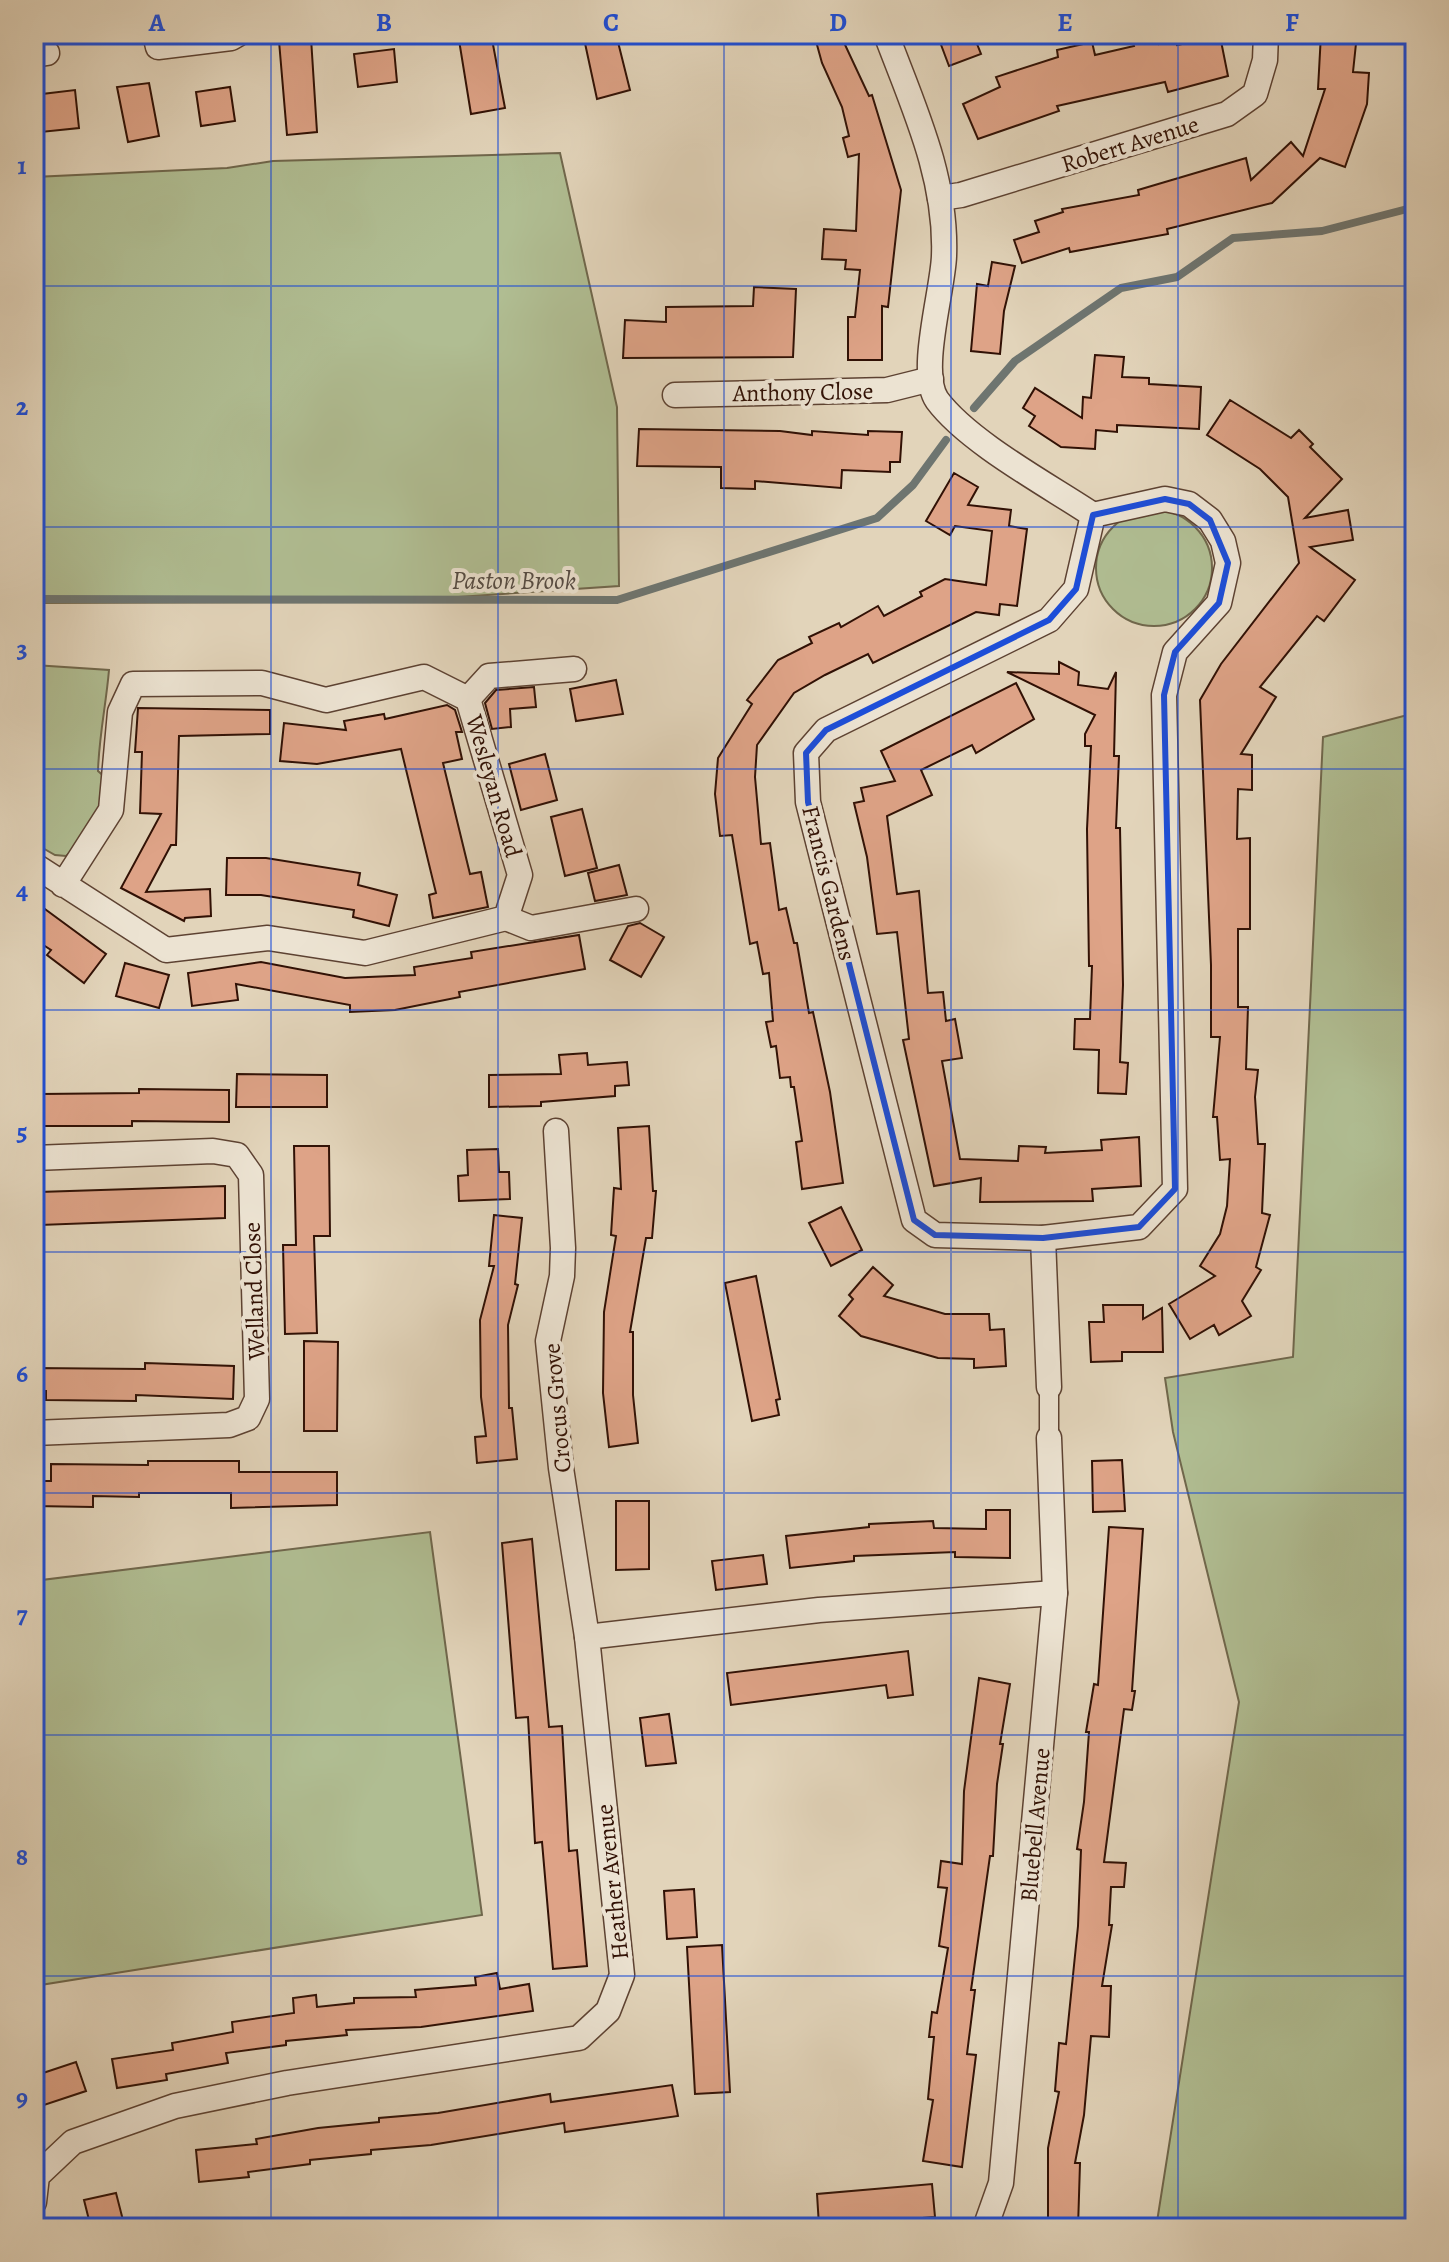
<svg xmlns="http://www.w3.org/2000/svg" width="1449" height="2262" font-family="Alegreya,serif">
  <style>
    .green { fill: #b0bd92; stroke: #70674c; stroke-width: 2 }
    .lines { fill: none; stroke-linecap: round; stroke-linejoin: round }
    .stream { stroke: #6e7570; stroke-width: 8 }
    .building { fill: #dea387; stroke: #311105; stroke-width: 2 }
    .pedestrian-casing { stroke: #5d4232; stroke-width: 21 }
    .minor-casing { stroke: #5d4232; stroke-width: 27 }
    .pedestrian { stroke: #ece3d2; stroke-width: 18 }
    .minor { stroke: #ece3d2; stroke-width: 24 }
    .marked { fill: none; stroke: #1d4ed8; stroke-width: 6; stroke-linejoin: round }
    .grid { fill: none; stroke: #1d4ed8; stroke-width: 2; stroke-opacity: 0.55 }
    .labels { text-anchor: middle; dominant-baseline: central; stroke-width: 8; stroke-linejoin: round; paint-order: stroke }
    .street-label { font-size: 24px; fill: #311105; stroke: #ece3d2 }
    .water-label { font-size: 26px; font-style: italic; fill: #544b44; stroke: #ece3d2 }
    .neatline { fill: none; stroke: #1d4ed8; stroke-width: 3 }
    .grid-label { font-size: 26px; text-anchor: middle; font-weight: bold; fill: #1d4ed8 }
  </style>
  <rect width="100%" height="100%" fill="#e2d4ba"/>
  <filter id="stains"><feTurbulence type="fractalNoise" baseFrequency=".0025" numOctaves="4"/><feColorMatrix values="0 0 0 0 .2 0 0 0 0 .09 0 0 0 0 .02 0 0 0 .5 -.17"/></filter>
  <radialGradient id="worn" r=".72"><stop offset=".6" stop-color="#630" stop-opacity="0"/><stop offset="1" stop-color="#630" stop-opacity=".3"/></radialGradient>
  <g class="green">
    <path d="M560,153l57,254 2,179 -235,16 -350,1v-426l193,-9 46,-7z"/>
    <path d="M1415,286v319l-10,-48z"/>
    <circle cx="1154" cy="568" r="58"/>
    <path d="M34,665l75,5c-3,35 -10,66 -11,101l9,8c-4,35 -15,55 -41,77l-11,-1 -21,-12z"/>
    <path d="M1415,713v1515h-259l83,-526 -66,-270 -8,-54 128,-21 30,-620z"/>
    <path d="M430,1532l52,383 -448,71v-405z"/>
  </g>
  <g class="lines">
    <g class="stream">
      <path d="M974,408l41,-47 106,-73 56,-11 56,-39 89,-7 93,-24"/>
      <path d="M34,599l583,1 260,-82 36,-33 33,-45"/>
    </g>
  </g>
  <g class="building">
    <path d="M458,34h33l14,74 -34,6z"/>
    <path d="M583,34h33l14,56 -33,9z"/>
    <path d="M814,34h26l29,62 3,-1 29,95 -13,117 -6,-1v54h-34v-43h7l5,-47 -15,-1 1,-9 -24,-1 2,-30 32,2 3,-77 -11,3 -5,-19 6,-2 -7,-29 -20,-44z"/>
    <path d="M937,34h36l8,20 -32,12z"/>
    <path d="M1321,34h36l-4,38 16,1 -2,31 -22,63 -25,-9 -48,45 -105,26 1,5 -98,18 -1,-4 -47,15 -8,-23 25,-8 -4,-11 28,-9 -1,-3 77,-14 -1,-5 108,-32 5,22 40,-38 12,14 22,-67h-7z"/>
    <path d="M1156,35l3,9 16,-5 2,6 43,-9 8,40 -60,16 -3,-10 -108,24 2,5 -81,28 -15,-35 37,-17 -4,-10 62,-20 -1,-7 35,-8 3,13 39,-9 -1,-4z"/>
    <path d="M311,38l6,94 -30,3 -8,-94z"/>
    <path d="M394,49l3,33 -39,5 -4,-33z"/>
    <path d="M149,83l10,53 -31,6 -11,-55z"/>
    <path d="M230,87l5,34 -34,5 -5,-34z"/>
    <path d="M75,90l4,38 -38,4 -1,-9 -6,1v-29z"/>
    <path d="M992,262l23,4 -11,45 -4,43 -29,-3 6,-67 11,2z"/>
    <path d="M754,287l42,2 -3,68 -170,1 2,-38 41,2v-15l87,-1z"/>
    <path d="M1095,355l29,2 -2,20 27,1v6l52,3 -2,42 -82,-4v7l-21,-2 -1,19 -34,-2 -32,-21 6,-10 -12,-8 12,-20 47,30 1,-21 8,1z"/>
    <path d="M1230,400l61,38 8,-8 14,14 -3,3 32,32 -37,39 43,-8 5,30 -43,7 45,33 -31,41 -7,-5 -57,71 16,10 -35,57 11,1v35l-14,-1 -1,50 13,-1v91h-12v78h10l-2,62 12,1 -3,27 3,47h7l-3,69 8,2 -14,52 5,3 -19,31 9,15 -32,19 -5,-10 -24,14 -21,-35 46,-28 -15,-10 20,-32 7,-28 3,-47 -10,1 -3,-43h-4l7,-80h-9v-72l-11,-265 21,-36 78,-101 -11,-66 -28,-28 -53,-34z"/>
    <path d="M639,429l141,2 32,4v-4l56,4v-4l34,1 -2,30h-10v10l-48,-2 -1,18 -86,-7v8l-34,-1v-21l-84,-1z"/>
    <path d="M954,473l24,14 -10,18 43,5 -2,16 18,3 -10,77 -17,-2 -1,11 -23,-3 -103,51 -5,-9 -43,21 -31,18 -37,52 -2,32 6,67 9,-1 9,67 7,-2 8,35h3l12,70 4,-1 17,80 13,91 -41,6 -6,-47 6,-1 -8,-54h-3l-1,-10 -10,1 -4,-32 -5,1 -5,-25 7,-1 -4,-48 -6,1 -6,-32 -7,2 -18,-109 -12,1 -5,-42 3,-36 34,-54 -5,-4 31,-40 34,-17 -3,-6 30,-14 2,4 37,-21 6,10 38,-20 -2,-4 25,-13 41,6 6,-54 -37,-5 -5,9 -24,-14z"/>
    <path d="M1059,662l20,10 -1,13 30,4 8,-17 -2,84h5l-3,72h4l3,157 -3,77 8,1 -2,31 -28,-1 1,-43 -25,-1 1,-30h15l2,-53h-3l-2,-137 4,-83h-6v-12l10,-19 -88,-43 52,2z"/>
    <path d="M616,680l7,34 -47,7 -6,-32z"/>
    <path d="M1016,683l18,36 -58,34 -4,-8 -51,25 11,25 -45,21 10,78 22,-3 9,102 15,-1 3,29 9,-2 7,39 -20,3 18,98 58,2 1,-15 27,1 -1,6 57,-3 -1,-10 38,-3 2,49 -49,3 1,12 -113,1 1,-24 -47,8 -31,-146 6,-1 -12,-107 -20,2 -10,-77 -13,-54 10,-2 -3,-13 34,-7 -14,-30z"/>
    <path d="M534,687l2,20 -26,2 1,18 -19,2 -7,-26 11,-13z"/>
    <path d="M447,705l8,5 7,22h-6l6,27 -19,4 27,111 11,-2 7,35 -55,11 -4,-23 7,-2 -35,-144 -84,15 -37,-3 4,-38 62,7 -2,-9 40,-7 1,5z"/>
    <path d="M138,708l132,2v24l-91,2 -3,109h-5l-25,47 64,-3 1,27 -26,2 -1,3 -63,-33 40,-74 -21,-1 2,-61h-7z"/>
    <path d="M545,754l12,46 -36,10 -12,-46z"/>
    <path d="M582,809l15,59 -32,8 -14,-59z"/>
    <path d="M227,858h39l94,15 -2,12 39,10 -8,31 -36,-9 1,-7 -93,-15h-35z"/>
    <path d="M619,865l8,30 -32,6 -7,-28z"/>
    <path d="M34,901l72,53 -22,29 -37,-28 4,-5 -17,-11z"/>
    <path d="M640,923l24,14 -23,40 -31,-17 18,-34z"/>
    <path d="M579,935l6,34 -126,23 1,5 -65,13 -45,2v-7l-114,-21 2,16 -46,6 -4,-33 73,-11 84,16 70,-3 -1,-8 58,-9 -1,-6z"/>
    <path d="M125,963l44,12 -10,33 -43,-12z"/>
    <path d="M587,1053l1,12 39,-3 2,23 -14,1v10l-74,6v4l-52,1v-32l72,-1 -2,-19z"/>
    <path d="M237,1074l90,1v32h-91z"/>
    <path d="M139,1089l90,1v32l-97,-1v5h-91v-32l98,-1z"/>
    <path d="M649,1126l4,65h3l-4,47h-6l-16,94h3v63l5,48 -29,4 -6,-54 1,-81 12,-76 -5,-1 3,-47 7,1 -3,-61z"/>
    <path d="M294,1146h35l1,90h-16l3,97 -32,1 -2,-89h13z"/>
    <path d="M498,1149l1,23h10l1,27 -51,2 -1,-25 10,-1 -1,-25z"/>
    <path d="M225,1186v32l-185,7 -1,-33z"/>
    <path d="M841,1207l21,43 -31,16 -22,-43z"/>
    <path d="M494,1215l28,3 -7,66 3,1 -10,40 1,83h3l5,51 -40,4 -2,-26 11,-1 -5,-39 -1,-77 14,-54h-5z"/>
    <path d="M873,1267l20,18 -9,11 61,18h44l1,16 14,-1 2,37 -32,2v-9l-36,-1 -77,-22 -22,-20 14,-17 -4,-4z"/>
    <path d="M756,1276l24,123 -4,1 3,15 -27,6 -27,-138z"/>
    <path d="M1103,1305h40v14l19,-11 1,44h-41v9l-31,1 -2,-40h15z"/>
    <path d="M304,1341l34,1 -1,89h-33z"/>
    <path d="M145,1363l89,3 -1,33 -97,-4v6l-90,-1v-9h-12v-23l111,1z"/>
    <path d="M1122,1460l3,51 -32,1 -1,-51z"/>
    <path d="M148,1461h91v11h98v33l-106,3v-15h-92v4l-46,-1v11l-59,-1v-25h17v-17l97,1z"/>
    <path d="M616,1501h33v68l-33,1z"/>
    <path d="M986,1510h24v48l-55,-1v-5l-101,4v5l-64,7 -4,-32 83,-9v-3l64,-3 1,7 52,1z"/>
    <path d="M1109,1527l34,2 -11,162h3l-3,19 -8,-1 -20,153 22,1 -2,24h-13l-2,38h3l-10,61h9l-2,51 -18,-1 -7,79 -9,48h5l-2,65h-30v-80l11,-56 -4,-1 4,-48 7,1 12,-118 3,-76 -4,-1 7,-47 5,-70h-3l8,-48 4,1z"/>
    <path d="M532,1539l17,188 13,-1 7,125 8,-1 10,116 -34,3 -11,-127 -7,1 -7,-126 -12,1 -14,-175z"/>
    <path d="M763,1555l4,29 -51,6 -4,-29z"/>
    <path d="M908,1651l5,44 -25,3 -2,-13 -155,20 -4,-32z"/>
    <path d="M979,1678l31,6 -10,60h3l-6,40 -4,72h-3l-19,134h4l-8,64 9,1 -14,112 -39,-6 10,-61 -5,-1 6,-62h-5l3,-25 5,1 11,-65 -9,-2 8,-58 -9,-1 3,-26 21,3 2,-73z"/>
    <path d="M669,1714l7,49 -30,3 -6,-48z"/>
    <path d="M694,1889l3,48 -30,2 -3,-48z"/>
    <path d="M722,1945l8,147 -35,2 -8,-147z"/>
    <path d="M497,1973l3,16 29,-5 4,27 -112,16 -75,3 1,5 -61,6v4l-60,8 2,10 -62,11 1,6 -50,8 -5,-29 61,-9 -1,-7 61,-11 -1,-10 62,-9 -1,-15 23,-3 1,12 37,-4v-5l62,-1 -1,-7 61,-5 -1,-8z"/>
    <path d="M76,2062l10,29 -48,16 -4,-31z"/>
    <path d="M672,2085l6,31 -113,16 -1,-9 -133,22 -60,5v4l-61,6v4l-62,8 1,5 -50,5 -3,-32 61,-6 -1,-5 62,-11 61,-6v-4l59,-5 112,-19 1,8z"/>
    <path d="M932,2184l3,33 -116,9 -2,-32z"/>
    <path d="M116,2193l9,35h-34l-7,-28z"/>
  </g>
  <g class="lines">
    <g class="pedestrian-casing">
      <path id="pedestrian" d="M1049,1438v-51"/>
    </g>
    <g class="minor-casing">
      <g id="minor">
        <path d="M155,34l3,13 73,-9 7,-4"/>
        <path d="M886,34c27,72 61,143 58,222 -1,34 -26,116 -7,144 31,42 111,85 156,115"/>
        <path d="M34,55l13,-2"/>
        <path d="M940,198l21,-3 266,-81 28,-20 10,-34 1,-26"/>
        <path d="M675,395l212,-5 44,-11"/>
        <path d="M1165,499l24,5 21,16 13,21 5,22 -9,40 -44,49 -11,43 11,494 -36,38 -96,11 -108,-3 -21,-15 -106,-418 -2,-49 20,-23 223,-110 27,-31 17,-74z"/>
        <path d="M468,699l21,-23 85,-7"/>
        <path d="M34,865l132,85 102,-12 97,15 141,-35 14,-43 -52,-176 -44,-22 -98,23 -64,-17 -129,1 -13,28 -9,98 -48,75"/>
        <path d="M506,918l25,10 105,-19"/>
        <path d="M556,1131l7,117 -1,28 -14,65 13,127 26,169"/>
        <path d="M34,1158l179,-7 24,4 14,20 6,224 -9,19 -19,7 -195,8"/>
        <path d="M1043,1238l6,149"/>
        <path d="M34,2202l3,-26 36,-34 102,-36 112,-23 292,-45 29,-27 14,-36 -35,-338 232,-27 236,-17"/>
        <path d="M985,2228l16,-45 54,-590 -6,-155"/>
      </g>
    </g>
    <use href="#pedestrian" class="pedestrian"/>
    <use href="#minor" class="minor"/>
  </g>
  <path class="marked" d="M1165,499l24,5 21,16 18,43 -9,40 -44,49 -11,43 11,494 -36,38 -96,11 -108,-3 -21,-15 -106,-418 -2,-49 20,-23 223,-110 27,-31 17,-74z"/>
  <path class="grid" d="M271,34v2194M498,34v2194M724,34v2194M951,34v2194M1178,34v2194M34,286h1381M34,527h1381M34,769h1381M34,1010h1381M34,1252h1381M34,1493h1381M34,1735h1381M34,1976h1381"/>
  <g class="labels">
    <g class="street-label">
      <text transform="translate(1130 144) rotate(-17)">Robert Avenue</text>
      <text transform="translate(803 392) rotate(-1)">Anthony Close</text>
      <text transform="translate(494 786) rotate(74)">Wesleyan Road</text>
      <text transform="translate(829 883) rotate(76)">Francis Gardens</text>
      <text transform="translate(254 1291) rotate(-92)">Welland Close</text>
      <text transform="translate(557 1408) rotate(-95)">Crocus Grove</text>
      <text transform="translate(1035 1825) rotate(-85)">Bluebell Avenue</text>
      <text transform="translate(612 1882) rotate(-96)">Heather Avenue</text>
    </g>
    <g class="water-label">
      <text x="514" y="580">Paston Brook</text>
    </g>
  </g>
  <rect width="1449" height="2262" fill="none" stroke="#e2d4ba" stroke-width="88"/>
  <rect x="44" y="44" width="1361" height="2174" class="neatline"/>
  <g class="grid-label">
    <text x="157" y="31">A</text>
    <text x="384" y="31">B</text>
    <text x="611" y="31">C</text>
    <text x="838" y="31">D</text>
    <text x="1065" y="31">E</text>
    <text x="1292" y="31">F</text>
    <text x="22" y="174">1</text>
    <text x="22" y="415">2</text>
    <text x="22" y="657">3</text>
    <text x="22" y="899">4</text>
    <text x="22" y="1140">5</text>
    <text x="22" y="1382">6</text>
    <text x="22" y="1623">7</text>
    <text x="22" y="1865">8</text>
    <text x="22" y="2106">9</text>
  </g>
  <rect width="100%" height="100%" filter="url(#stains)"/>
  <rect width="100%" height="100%" fill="url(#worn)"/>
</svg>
